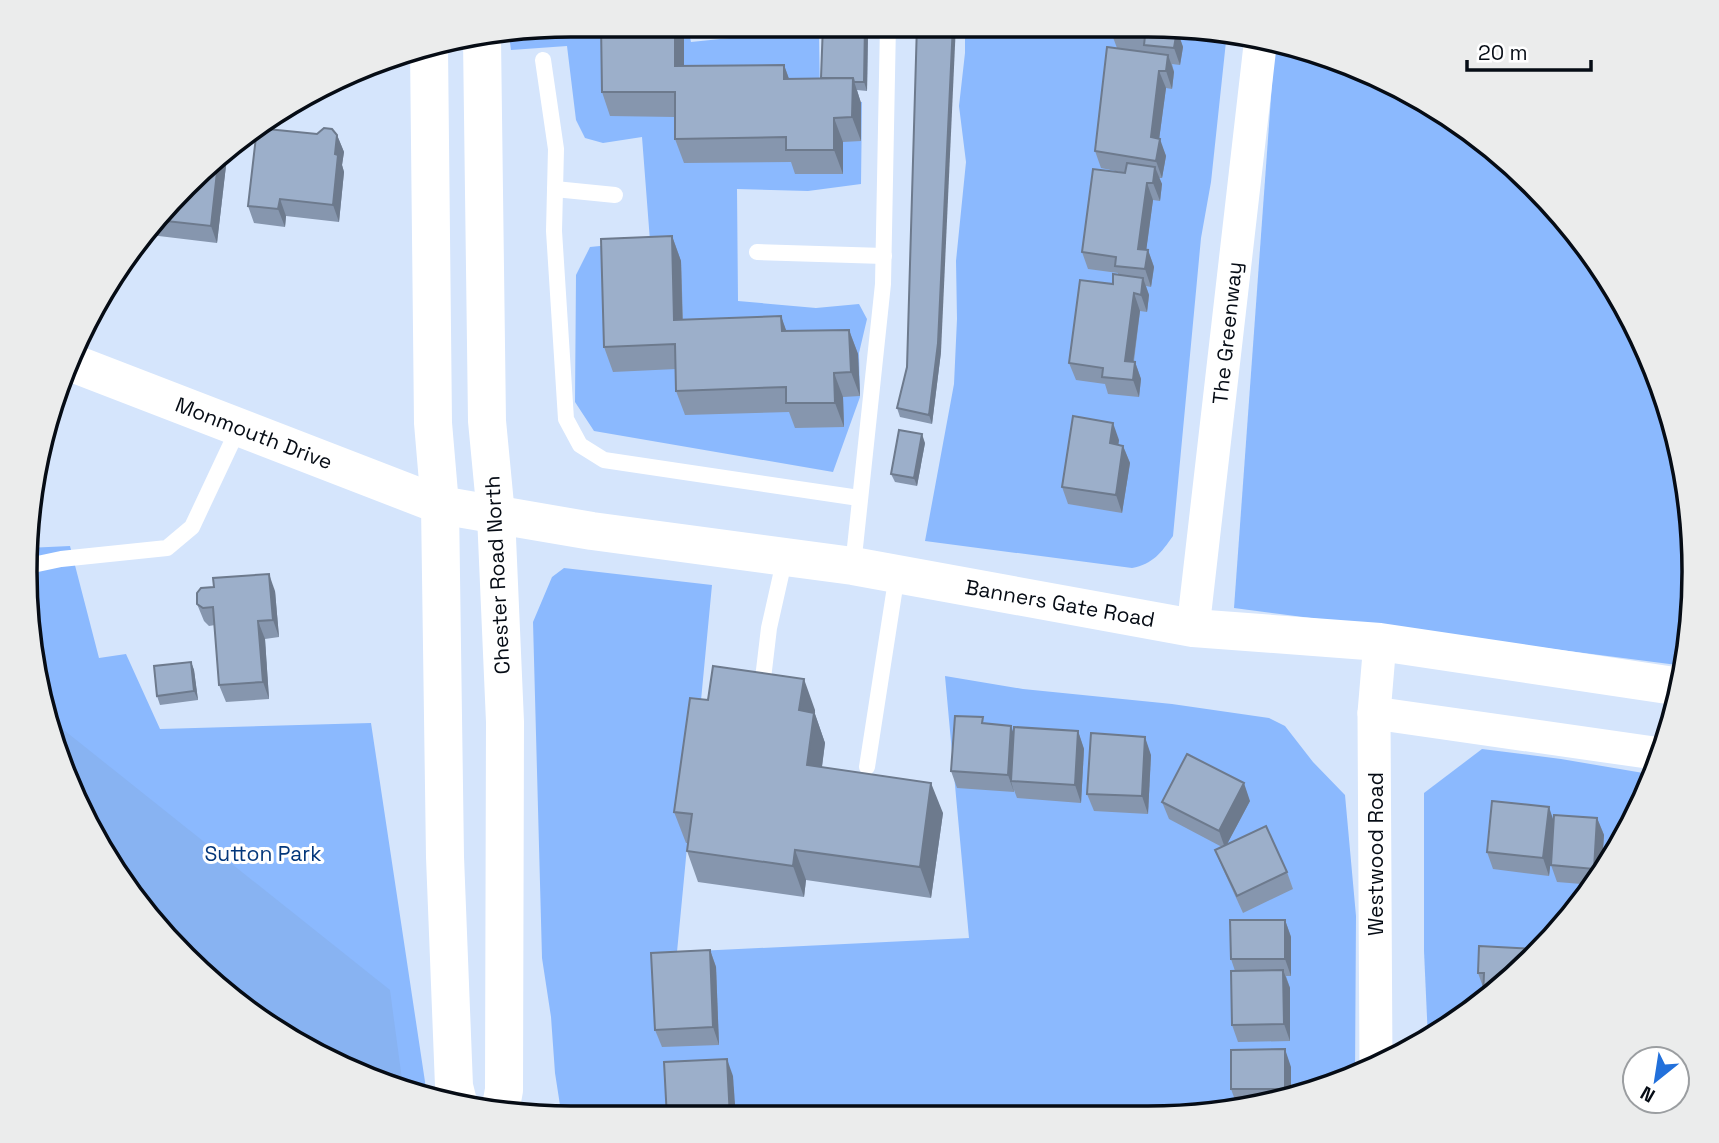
<svg xmlns="http://www.w3.org/2000/svg" width="1719" height="1143" font-family="'Space Grotesk',sans-serif">
  <style>
    .green { fill: #8bb9fe }
    .forest { fill: #88b3f2 }
    .lines { fill: none; stroke-linecap: round; stroke-linejoin: round }
    .lane { stroke: #fff; stroke-width: 16 }
    .street { stroke: #fff; stroke-width: 33 }
    .secondary { stroke: #fff; stroke-width: 38 }
    .highway { stroke: #fff; stroke-width: 38 }
    .wall { fill: #8696ae }
    .shaded-wall { fill: #6d7a8d }
    .building { fill: #9cafca; stroke: #6d7a8d; stroke-width: 2 }
    .labels { text-anchor: middle; dominant-baseline: central; stroke-width: 6; stroke-linejoin: round; paint-order: stroke }
    .street-label { font-size: 21px; fill: #060c15; stroke: #fff }
    .park-label { font-size: 21px; fill: #03377b; stroke: #fff }
    .rim { fill: none; stroke: #060c15; stroke-width: 3.5 }
  </style>
  <rect width="100%" height="100%" fill="#d5e5fc"/>
  <g class="green">
    <path d="M687,24l4,18 128,-13 1,72 42,1 -1,82 -53,7 -71,-2 1,112 78,7 43,-4 8,15 -8,34 1,44 -27,75 -239,-41 -19,-29 1,-127 14,-28 60,-6 -8,-104 -39,6 -18,-5 -9,-18 -9,-74 -56,4 -2,-15 63,-10z"/>
    <path d="M1147,24l80,8 -16,150 -10,56 -28,298c-12,17 -20,28 -41,32l-207,-27 29,-157 3,-65 -1,-58 10,-99 -7,-56 6,-53v-28z"/>
    <path d="M1275,42l115,39 144,103 68,83 51,95 31,102 10,107 -9,95 -451,-58z"/>
    <path d="M70,546l29,112 27,-4 34,75 211,-6 56,372 -98,-33 -144,-103 -87,-114 -63,-166 -8,-131z"/>
    <path d="M564,568l148,17 -35,367 292,-14 -24,-262 78,13 149,15 97,14 16,8 28,36 32,33 11,121 -1,161 -100,31 -107,10h-586l-7,-45 -4,-56 -9,-59 -9,-336 19,-45z"/>
    <path d="M1482,749l79,10 94,16 -52,100 -68,83 -83,68 -24,13 -4,-88v-158z"/>
  </g>
  <path class="forest" d="M50,719l340,271 13,97 -74,-25 -144,-103 -87,-114z"/>
  <g class="lines">
    <g class="lane">
      <path d="M543,60l13,89 -2,82 12,188 14,26 24,15 255,38"/>
      <path d="M555,189l60,6"/>
      <path d="M757,252l127,4"/>
      <path d="M28,566l33,-7 106,-11 25,-21 47,-100"/>
      <path d="M853,566l30,-282 5,-260"/>
      <path d="M762,687l7,-59 16,-71"/>
      <path d="M867,767l30,-193"/>
    </g>
    <g class="street">
      <path d="M1193,628l68,-591"/>
      <path d="M1374,713l287,41"/>
      <path d="M1376,1067l-2,-354 6,-71"/>
    </g>
    <path class="secondary" d="M67,361l373,144 152,26 261,35 340,62 187,14 301,45"/>
    <g class="highway">
      <path d="M482,39l5,382 9,94 9,207 -1,368 -4,22"/>
      <path d="M429,48l4,375 7,82 5,352 9,229 5,20"/>
    </g>
  </g>
  <g class="wall">
    <path d="M601,24h83v42l100,-1 5,14 32,-1 2,-54h43l2,7 -1,60 -10,-1 4,13v38l-18,1v32h-48l-4,-12 -107,1 -9,-24v-22l-65,-1 -8,-24z"/>
    <path d="M1177,30l6,17 -3,18 -8,-1 2,8 -2,17 -6,-1 -7,51 7,17 -4,22h-3l3,6 -2,17 -7,-1 -7,50h2l6,17 -3,20 -5,-1 3,9 -2,17 -7,-1 -6,50 1,1 6,17 -2,18 -31,-3 -3,-10 -29,-4 -7,-17 49,-88v-2l-30,-4 -6,-17 43,-79 -24,-5 -6,-17 22,-103 -6,-16z"/>
    <path d="M337,135l7,17 -2,13 2,7 -5,50 -53,-6 -1,11 -31,-4 -6,-17z"/>
    <path d="M226,155l1,2 -10,86 -75,-9z"/>
    <path d="M672,236l9,25 2,59 98,-4 5,15 63,-1 9,24 2,42 -17,1 1,30 -49,1 -6,-16 -104,3 -9,-24v-22l-63,3 -9,-25z"/>
    <path d="M941,352l-9,72 -32,-7 -3,-9z"/>
    <path d="M1119,440l-1,5 5,1 7,17 -8,50 -54,-9 -6,-17z"/>
    <path d="M925,443l-8,43 -22,-4 -4,-8z"/>
    <path d="M275,591l4,46 -14,2 4,60 -43,3 -7,-17 -4,-60 -6,1 -5,-5 -7,-17z"/>
    <path d="M191,662l3,8 4,30 -38,5 -3,-9z"/>
    <path d="M815,710v4l10,29 -3,24 121,46 -12,85 -125,-18 -2,17 -106,-15 -11,-31 1,-8h-2l-12,-31z"/>
    <path d="M985,724l29,9 64,-2 6,18 -3,54 -64,-5 -3,-8v2l-57,-4 -6,-17z"/>
    <path d="M1151,755l-3,59 -54,-3 -7,-17z"/>
    <path d="M1250,801l-23,43 60,28 6,17 -50,24 -21,-46 -7,-17 7,-3 -53,-28 -7,-17z"/>
    <path d="M1597,818l7,17 -3,42 -7,8 -37,-3 -6,-17v-7l-2,18 -56,-7 -6,-17 67,-31z"/>
    <path d="M1285,920l6,17v39h-5l4,12v53l-52,1 -6,-17 3,-54 -4,-12z"/>
    <path d="M710,950l6,17 3,78 -57,2 -7,-17z"/>
    <path d="M1535,958l-52,42v-13l-5,-14z"/>
    <path d="M1291,1067v30l-36,11 -20,-8 -4,-11z"/>
  </g>
  <g class="shaded-wall">
    <path d="M675,24h9v67l-9,-25z"/>
    <path d="M865,24h1l2,7 -1,60 -3,-9z"/>
    <path d="M953,24h3l-15,328 -9,72 -3,-9z"/>
    <path d="M1177,30l6,17 -3,18 -6,-17z"/>
    <path d="M1168,55l6,17 -2,17 -6,-18z"/>
    <path d="M784,65l9,25 -9,-11z"/>
    <path d="M1159,71l7,17 -9,67 -6,-18z"/>
    <path d="M853,78l8,25v38l-9,-24z"/>
    <path d="M834,118l9,24v32l-9,-24z"/>
    <path d="M337,135l7,17 -2,13 2,7 -5,50 -6,-17 2,-51z"/>
    <path d="M1160,139l6,17 -4,22 -6,-17z"/>
    <path d="M226,155l1,2 -10,86 -6,-17 7,-63z"/>
    <path d="M1155,167l7,17 -2,17 -7,-18z"/>
    <path d="M1147,183l6,17 -9,67 -6,-18z"/>
    <path d="M280,199l6,17 -1,11 -7,-18z"/>
    <path d="M672,236l9,25 2,84 -9,-25z"/>
    <path d="M1148,250l6,17 -3,20 -6,-18z"/>
    <path d="M1143,278l6,17 -2,17 -6,-17z"/>
    <path d="M1134,293l6,18 -9,67 -6,-17z"/>
    <path d="M781,316l9,25 -8,-10z"/>
    <path d="M849,330l9,24 2,42 -9,-24z"/>
    <path d="M1135,362l6,17 -2,18 -6,-17z"/>
    <path d="M834,373l9,24 1,30 -9,-24z"/>
    <path d="M1113,423l6,17 -3,20 -6,-17z"/>
    <path d="M922,434l3,9 -8,43 -3,-8z"/>
    <path d="M1123,446l7,17 -8,50 -6,-18z"/>
    <path d="M269,574l6,17 4,46 -6,-17z"/>
    <path d="M258,621l7,18 4,60 -6,-17z"/>
    <path d="M191,662l3,8 4,30 -4,-9z"/>
    <path d="M804,679l11,31v4l10,29 -7,53 -11,-31 -8,-55z"/>
    <path d="M1011,726l6,17 -6,38 3,11 -6,-17z"/>
    <path d="M1078,731l6,18 -3,54 -6,-18z"/>
    <path d="M1145,737l6,18 -3,59 -6,-18z"/>
    <path d="M931,783l12,30 -12,85 -11,-31z"/>
    <path d="M1244,783l6,18 -25,47 -6,-17z"/>
    <path d="M1549,807l6,18 -6,51 -6,-18z"/>
    <path d="M1597,818l7,17 -3,42 -3,3 -4,-11z"/>
    <path d="M795,850l11,30 -2,17 -11,-31z"/>
    <path d="M1285,920l6,17v39l-6,-17z"/>
    <path d="M710,950l6,17 3,78 -6,-18z"/>
    <path d="M1283,970l7,18v53l-6,-17z"/>
    <path d="M1285,1049l6,18v30l-3,1 -3,-9z"/>
    <path d="M727,1059l6,17 3,42h-6z"/>
  </g>
  <g class="building">
    <path d="M601,24h74v42l109,-1v14l69,-1 -1,39 -18,1v32h-48v-13l-111,2v-47h-73z"/>
    <path d="M823,24h42l-1,58h-10l-1,-4h-32z"/>
    <path d="M917,24h36l-15,319 -9,72 -32,-7 10,-41z"/>
    <path d="M1112,24h35l20,2v3l10,1 -3,18 -30,-3 1,-9 -34,-4z"/>
    <path d="M1107,47l61,8 -2,16h-7l-8,66 9,2 -4,22 -61,-10z"/>
    <path d="M257,128l60,6 7,-6 8,1 5,6 -2,19 3,1 -5,50 -53,-6 -2,10 -30,-3z"/>
    <path d="M218,163l-7,63 -54,-6z"/>
    <path d="M1127,163l28,4 -2,16h-6l-9,66 10,1 -3,19 -30,-3 1,-9 -34,-5 11,-83 32,4z"/>
    <path d="M672,236l2,84 107,-4 1,15 67,-1 2,42 -17,1 1,30h-49v-16l-110,4 -1,-47 -71,3 -3,-108z"/>
    <path d="M1113,274l30,4 -2,17 -7,-2 -9,68 10,1 -2,18 -31,-3 1,-9 -34,-5 11,-83 33,4z"/>
    <path d="M1073,416l40,7 -3,20 13,3 -7,49 -54,-8z"/>
    <path d="M899,430l23,4 -8,44 -23,-4z"/>
    <path d="M269,574l4,46 -15,1 5,61 -44,3 -6,-78 -10,1 -6,-4v-11l4,-5 13,-1 -1,-9z"/>
    <path d="M191,662l3,29 -37,5 -3,-30z"/>
    <path d="M713,666l91,13 -5,31 15,3 -7,52 124,18 -11,84 -125,-17 -2,16 -106,-15 5,-37 -18,-2 16,-114 18,2z"/>
    <path d="M955,716l28,1 -1,6 29,3 -3,49 -57,-4z"/>
    <path d="M1014,727l64,4 -3,54 -64,-4z"/>
    <path d="M1091,733l54,4 -3,59 -55,-2z"/>
    <path d="M1187,754l57,29 -25,48 -57,-29z"/>
    <path d="M1492,801l57,6 -6,51 -56,-6z"/>
    <path d="M1554,815l43,3 -3,51 -43,-4z"/>
    <path d="M1624,821h8l-9,16z"/>
    <path d="M1266,826l21,46 -50,24 -22,-46z"/>
    <path d="M1230,920h55v39h-54z"/>
    <path d="M1479,946l56,3v9l-50,41h-2l1,-26h-6z"/>
    <path d="M710,950l3,77 -58,3 -4,-77z"/>
    <path d="M1283,970l1,54 -52,1 -1,-54z"/>
    <path d="M1285,1049v40h-54v-39z"/>
    <path d="M727,1059l3,59h-63l-3,-56z"/>
    <path d="M1283,1098l-28,10 -29,3v-11z"/>
  </g>
  <g class="labels">
    <g class="street-label">
      <text transform="translate(1227 333) rotate(-84)">The Greenway</text>
      <text transform="translate(254 433) rotate(21)">Monmouth Drive</text>
      <text transform="translate(497 575) rotate(-93)">Chester Road North</text>
      <text transform="translate(1060 603) rotate(10)">Banners Gate Road</text>
      <text transform="translate(1375 854) rotate(-90)">Westwood Road</text>
    </g>
    <g class="park-label">
      <text x="263" y="853">Sutton Park</text>
    </g>
  </g>
  <path d="M0 0H1719V1143H0ZM571 37H1148A534 534 0 0 1 1682 571V572A534 534 0 0 1 1148 1106H571A534 534 0 0 1 37 572V571A534 534 0 0 1 571 37Z" fill="#ebecec" fill-rule="evenodd"/>
  <path class="rim" d="M571 37H1148A534 534 0 0 1 1682 571V572A534 534 0 0 1 1148 1106H571A534 534 0 0 1 37 572V571A534 534 0 0 1 571 37Z"/>
  <g transform="translate(1656 1080) rotate(210)"><circle r="33" fill="#ffffff" stroke="#9b9ea1" stroke-width="2"/>
  <path d="M0-5L12 26L0 18L-12 26Z" fill="#2270db"/>
  <text y="-10" font-size="19" font-weight="bold" text-anchor="middle" fill="#060c15">N</text>
  </g>
  <path d="M1467 60v10h124v-10" fill="none" stroke="#060c15" stroke-width="3.5"/>
  <text x="1478" y="60" font-size="21" fill="#060c15" stroke="#ffffff" stroke-width="5" paint-order="stroke">20 m</text>
</svg>
